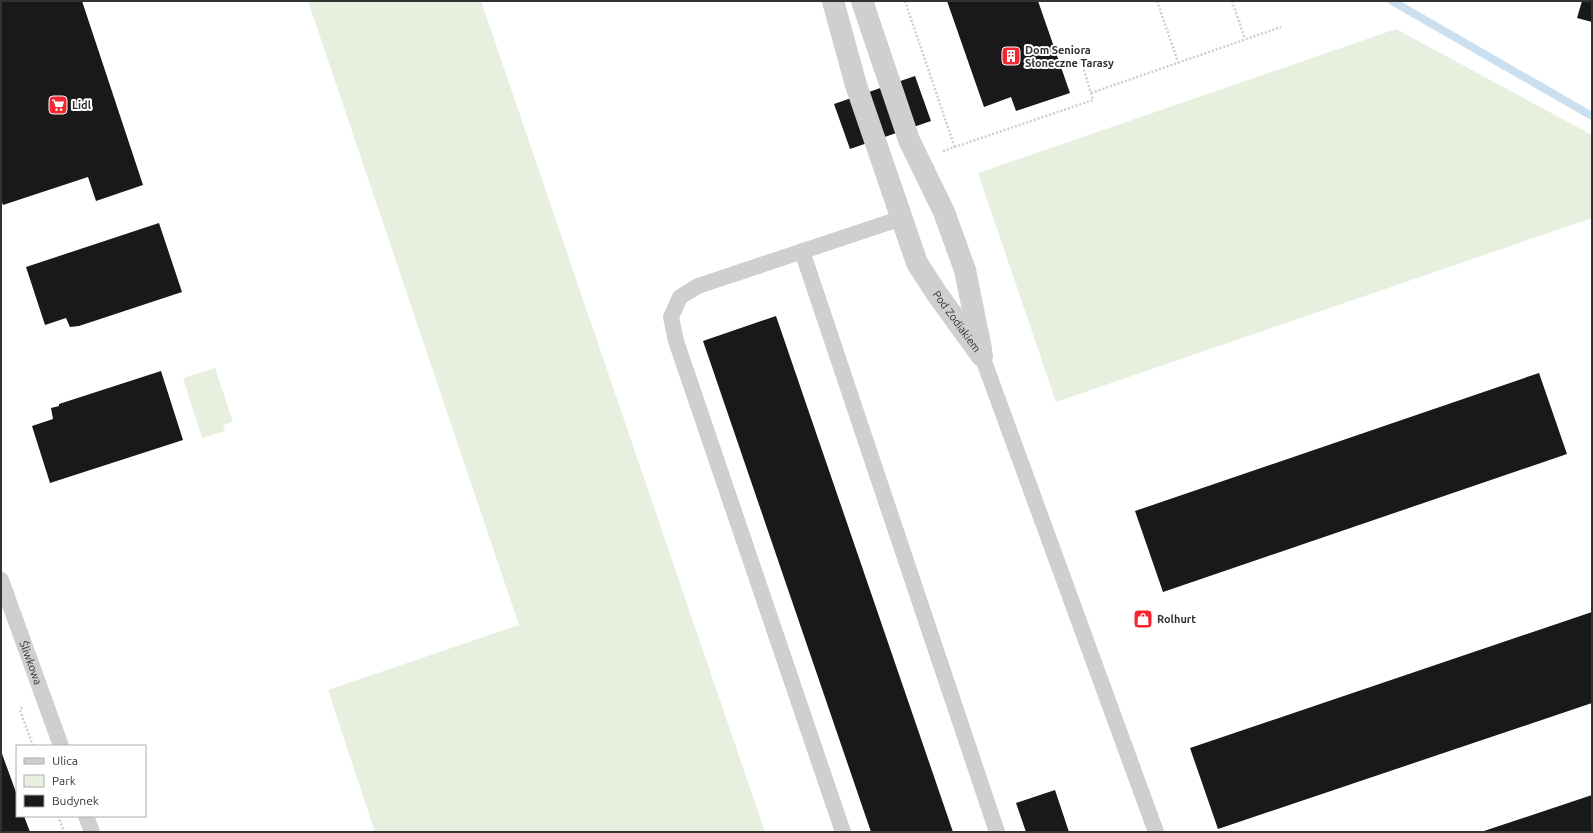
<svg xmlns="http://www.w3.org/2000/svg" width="1593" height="833" font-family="Ubuntu,sans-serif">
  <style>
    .green { fill: #e7efdf }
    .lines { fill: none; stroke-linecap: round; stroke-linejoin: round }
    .stream { stroke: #cae0f0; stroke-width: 8 }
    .building { fill: #191919 }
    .path { stroke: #cfcfcf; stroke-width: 2.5; stroke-dasharray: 2 2; stroke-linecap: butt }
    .lane { stroke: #cfcfcf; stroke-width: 16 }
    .street { stroke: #cfcfcf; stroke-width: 22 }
    .labels { text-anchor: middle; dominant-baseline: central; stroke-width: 4; stroke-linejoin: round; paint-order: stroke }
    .poi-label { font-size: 11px; font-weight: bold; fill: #323232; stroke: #fff; text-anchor: start }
    .street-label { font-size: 11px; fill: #323232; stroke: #fff }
  </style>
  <rect width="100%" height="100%" fill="#fff"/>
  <g class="green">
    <path d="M308,1h173l284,831h-390l-47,-142 191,-65z"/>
    <path d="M1396,29l196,106v83l-536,184 -78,-229z"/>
    <path d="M215,368l18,54 -10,3 2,6 -23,7 -19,-60z"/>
  </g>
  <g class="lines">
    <path class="stream" d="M1392,1l200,115"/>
  </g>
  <g class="building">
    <path d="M1,1h81l61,184 -47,16 -8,-24 -85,28 -2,-5z"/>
    <path d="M947,1h91l32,92 -54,18 -5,-14 -27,10z"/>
    <path d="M1582,1h10v21l-15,-4z"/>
    <path d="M915,76l16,45 -81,28 -16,-45z"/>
    <path d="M159,223l23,69 -103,34 -9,1 -4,-9 -21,7 -19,-58z"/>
    <path d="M776,316l177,516h-82l-168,-491z"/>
    <path d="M161,371l22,69 -133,43 -18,-57 21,-7 -2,-11 8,-2v-2z"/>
    <path d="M1539,373l28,81 -404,138 -28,-81z"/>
    <path d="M1592,612v91l-374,126 -28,-81z"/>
    <path d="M1,751l16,44v21h7l6,16h-29z"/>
    <path d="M1055,790l14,42h-43l-10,-29z"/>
    <path d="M1592,795v37h-111z"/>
  </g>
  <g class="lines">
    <g class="path">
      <path d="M905,1l50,147"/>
      <path d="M1157,1l21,61"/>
      <path d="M1232,1l13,38"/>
      <path d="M1091,93l190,-66"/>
      <path d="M943,151l150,-51 -9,-30"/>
      <path d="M22,707l-2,3 13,36"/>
      <path d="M58,816l6,16"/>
    </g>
    <g class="lane">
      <path d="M802,251l195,581"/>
      <path d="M982,356l174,476"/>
      <path id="s1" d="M1,580l60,166"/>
      <path d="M86,816l6,16"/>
      <path d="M843,832l-167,-491 -5,-24 9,-20 18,-11 204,-68"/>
    </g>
    <g class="street">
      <path id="s2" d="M833,1l23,84 61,178 20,31 45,62"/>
      <path d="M862,1l47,139 35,72 21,58 16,79"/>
    </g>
  </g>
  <defs>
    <g id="building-square" transform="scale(1)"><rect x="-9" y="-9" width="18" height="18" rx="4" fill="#f7252f" stroke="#fff"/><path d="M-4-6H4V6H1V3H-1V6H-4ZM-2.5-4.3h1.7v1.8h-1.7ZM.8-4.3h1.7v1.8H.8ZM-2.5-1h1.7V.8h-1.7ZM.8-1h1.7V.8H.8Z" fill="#fff"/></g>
    <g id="supermarket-square" transform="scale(1)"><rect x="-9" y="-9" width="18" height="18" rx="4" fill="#f7252f" stroke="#fff"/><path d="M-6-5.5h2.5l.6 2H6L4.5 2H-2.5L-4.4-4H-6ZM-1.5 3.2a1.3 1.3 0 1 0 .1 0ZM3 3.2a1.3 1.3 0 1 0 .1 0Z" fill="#fff"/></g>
    <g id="shop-square" transform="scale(1)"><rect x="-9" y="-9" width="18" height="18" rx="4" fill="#f7252f" stroke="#fff"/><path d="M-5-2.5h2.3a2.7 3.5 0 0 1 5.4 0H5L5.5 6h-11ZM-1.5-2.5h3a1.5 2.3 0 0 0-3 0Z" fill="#fff"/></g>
  </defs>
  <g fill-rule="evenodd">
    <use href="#building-square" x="1011" y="56"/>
    <use href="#supermarket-square" x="58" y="105"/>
    <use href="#shop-square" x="1143" y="619"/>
  </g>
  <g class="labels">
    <g class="poi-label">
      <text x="1025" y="50">Dom Seniora<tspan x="1025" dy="13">Słoneczne Tarasy</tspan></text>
      <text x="72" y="105">Lidl</text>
      <text x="1157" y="619">Rolhurt</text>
    </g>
    <g class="street-label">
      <text stroke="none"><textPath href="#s2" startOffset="346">Pod Zodiakiem</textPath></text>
      <text stroke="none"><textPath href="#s1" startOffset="88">Śliwkowa</textPath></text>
    </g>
  </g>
  <rect width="1593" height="833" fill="none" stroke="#323232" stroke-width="4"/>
  <rect x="16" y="745" width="130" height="72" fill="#ffffff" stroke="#adadad"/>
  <rect x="24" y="758" width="20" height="6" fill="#cfcfcf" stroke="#adadad"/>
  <text x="52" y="765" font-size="12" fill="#323232">Ulica</text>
  <rect x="24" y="775" width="20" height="12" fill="#e7efdf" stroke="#adadad"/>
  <text x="52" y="785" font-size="12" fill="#323232">Park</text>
  <rect x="24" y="795" width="20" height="12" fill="#191919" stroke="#adadad"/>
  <text x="52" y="805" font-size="12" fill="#323232">Budynek</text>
</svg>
